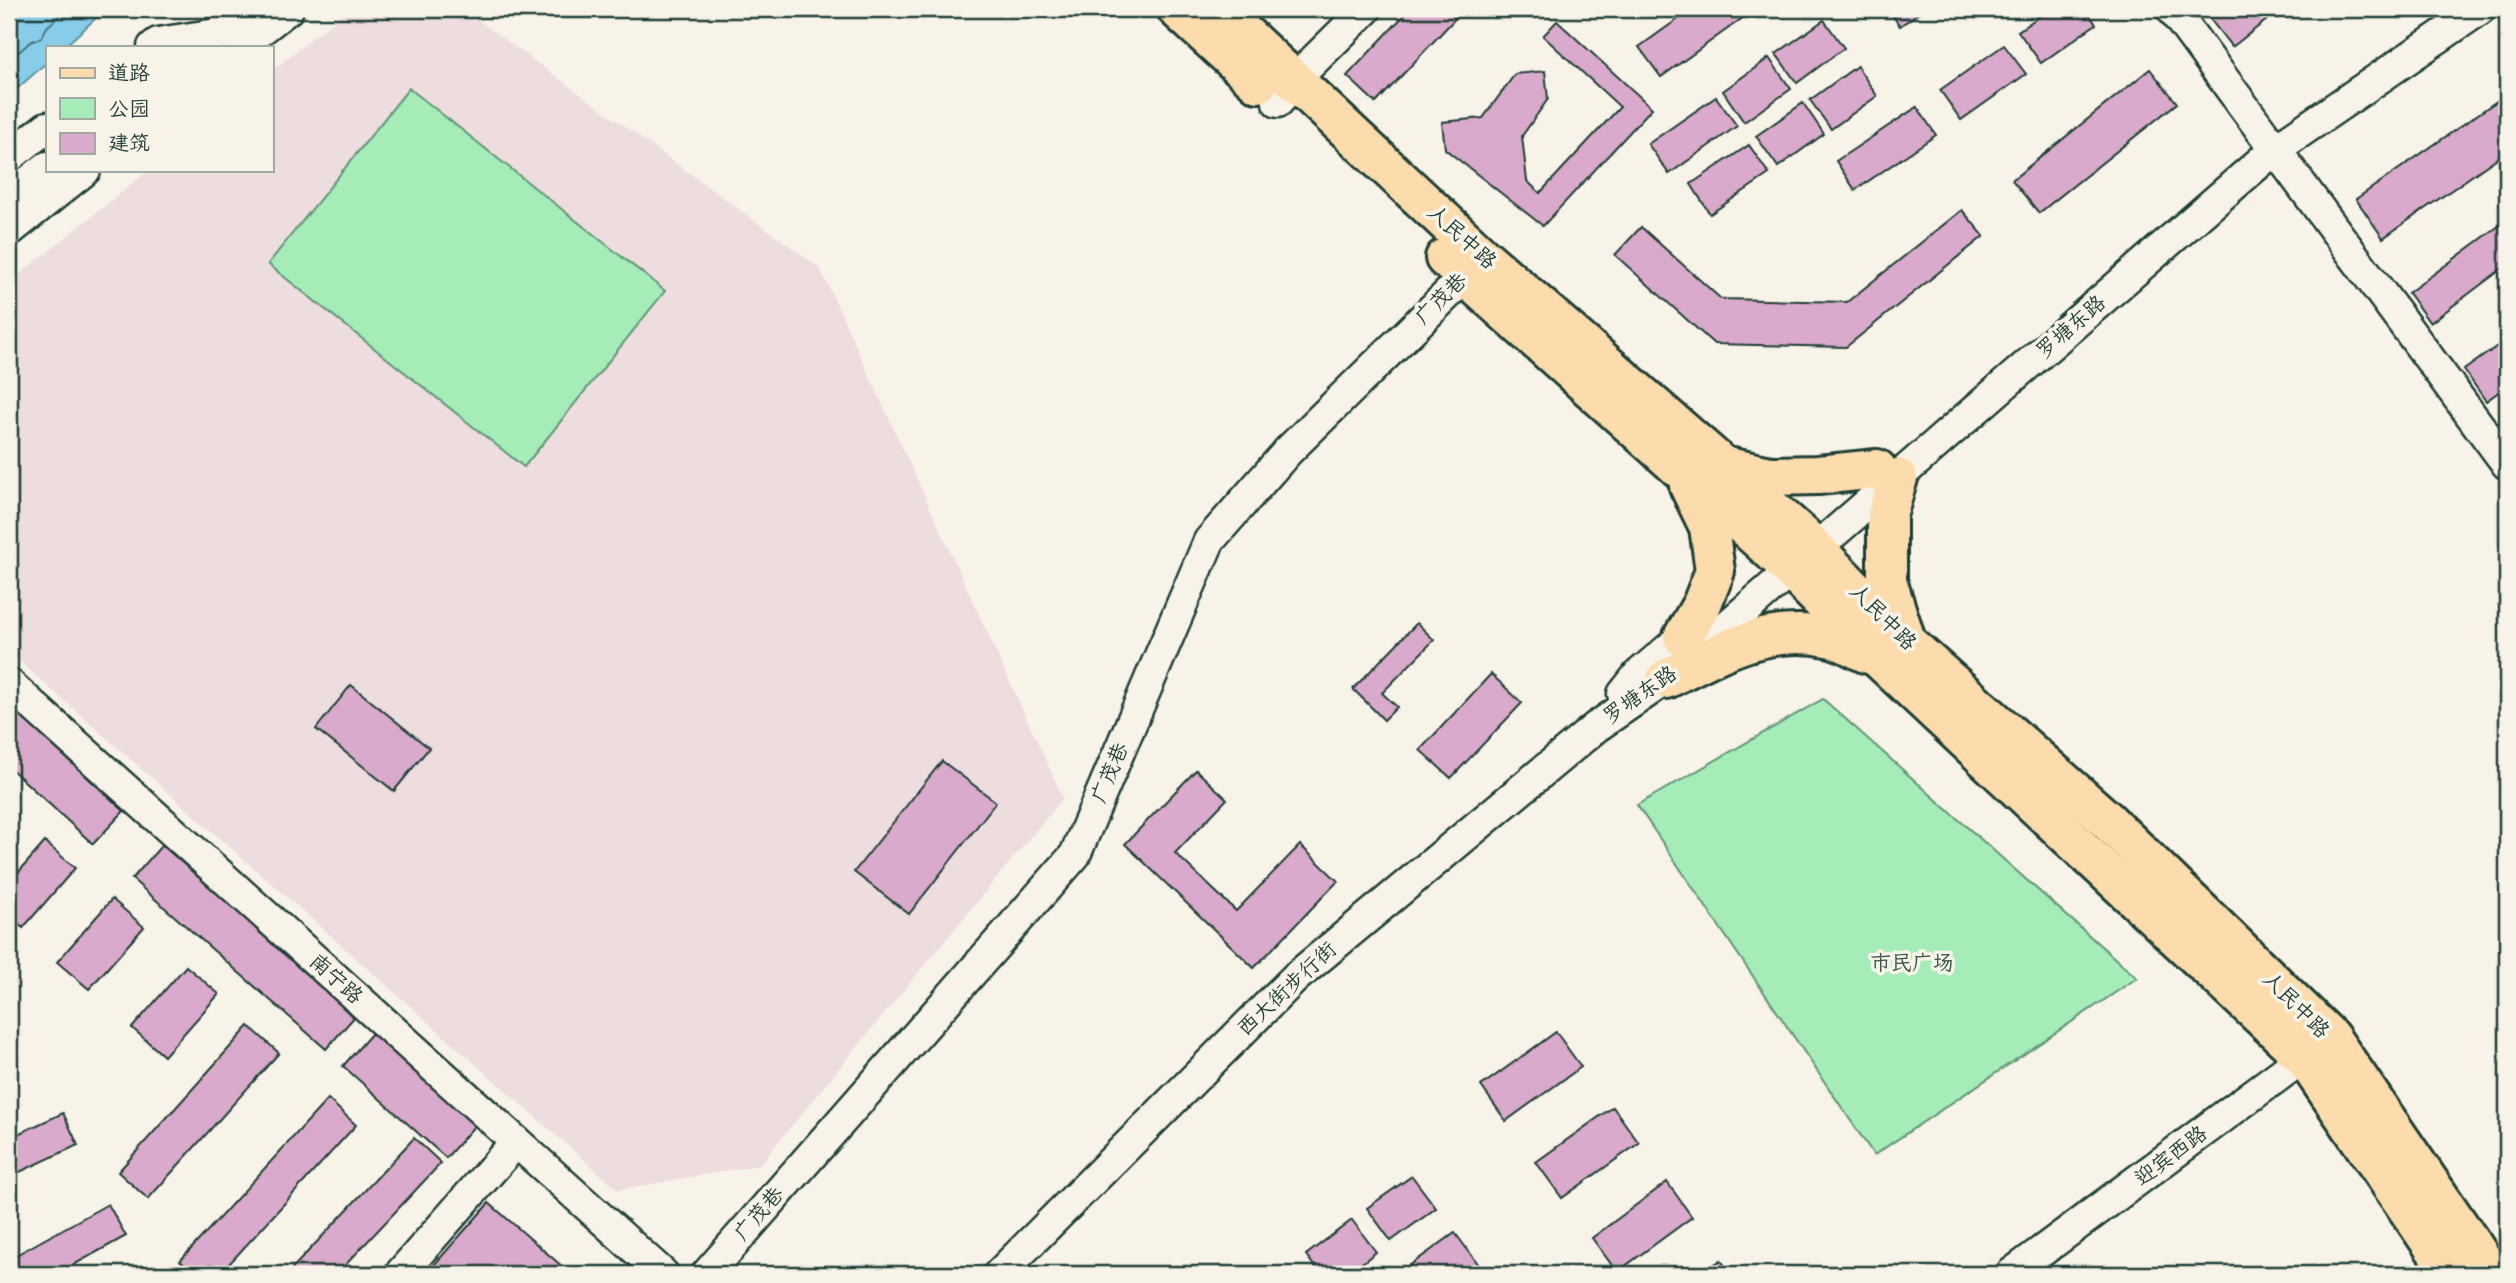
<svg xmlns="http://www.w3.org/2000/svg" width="2516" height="1283" font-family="Pangolin,'LXGW WenKai TC',sans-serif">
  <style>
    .built { fill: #eedddf }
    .green { fill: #a5ecb8; stroke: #629476; stroke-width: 2 }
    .water { fill: #87cce9; stroke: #5d93a1; stroke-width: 2 }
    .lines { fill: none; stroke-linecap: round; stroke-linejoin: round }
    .shore { stroke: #49767c; stroke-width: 2 }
    .building { fill: #d9aacb; stroke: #1f3d34; stroke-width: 2 }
    .minor-casing { stroke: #1f3d34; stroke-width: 35 }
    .major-casing { stroke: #1f3d34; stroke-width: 44 }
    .minor { stroke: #f7f3e8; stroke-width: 30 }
    .major { stroke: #fcdcac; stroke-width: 38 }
    .labels { text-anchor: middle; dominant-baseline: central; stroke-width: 7; stroke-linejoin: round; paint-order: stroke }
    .street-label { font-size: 21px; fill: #1f3d34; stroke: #f7f3e8 }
    .park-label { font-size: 21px; fill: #335748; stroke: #f7f3e8 }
  </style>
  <rect width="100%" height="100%" fill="#f7f3e8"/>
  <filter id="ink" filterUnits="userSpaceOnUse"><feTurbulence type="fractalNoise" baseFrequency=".0143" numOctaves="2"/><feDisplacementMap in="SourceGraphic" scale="14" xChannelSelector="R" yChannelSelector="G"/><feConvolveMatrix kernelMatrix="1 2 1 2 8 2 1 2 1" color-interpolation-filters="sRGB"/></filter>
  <g filter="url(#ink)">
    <path class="built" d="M349,9h114l357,259 243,530 -304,367 -141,25 -609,-538v-369l140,-113h122v-99z"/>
    <g class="green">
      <path d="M409,88l256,203 -141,176 -256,-203z"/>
      <path d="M1823,699l314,279 -263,177 -237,-350z"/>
    </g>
    <path class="water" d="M9,9h97l-42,38h-17v15l-38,34z"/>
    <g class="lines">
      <path class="shore" d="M9,61l21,-19 11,-4 6,-11 20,-18"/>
    </g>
    <g class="building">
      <path d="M1410,9h54l-88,94 -29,-27z"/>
      <path d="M1692,9h63l-94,68 -22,-30z"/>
      <path d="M1888,9h36l-24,17z"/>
      <path d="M2050,9h35l11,15 -55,39 -23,-32z"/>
      <path d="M2213,9h68l-49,38 -26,-33z"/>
      <path d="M1824,20l20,28 -47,35 -21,-29z"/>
      <path d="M1557,21l95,87 -109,118 -98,-77 -3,-27 41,-4 32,-44 30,-3 3,28 -26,37 5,45 13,12 80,-86 -77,-71z"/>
      <path d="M2004,45l22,29 -65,46 -21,-30z"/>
      <path d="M1769,58l22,31 -47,33 -21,-31z"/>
      <path d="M1857,66l20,30 -46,33 -21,-29z"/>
      <path d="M2150,69l27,34 -138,110 -27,-33z"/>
      <path d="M2507,94v57l-124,87 -27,-39z"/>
      <path d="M1716,97l21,29 -68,48 -21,-30z"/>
      <path d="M1803,103l21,31 -46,33 -22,-31z"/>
      <path d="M1917,107l19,28 -81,55 -19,-29z"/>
      <path d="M1749,145l20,29 -59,40 -19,-30z"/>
      <path d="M1962,210l22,26 -138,111 -132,-3 -99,-89 26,-28 80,72 126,3z"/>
      <path d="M2507,220v45l-77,58 -22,-30z"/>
      <path d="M2507,339v47l-21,15 -22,-31z"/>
      <path d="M1417,623l17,17 -52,53 15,14 -13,13 -31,-31z"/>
      <path d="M1491,674l31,29 -71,75 -31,-28z"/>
      <path d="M351,685l78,63 -35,43 -78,-62z"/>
      <path d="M9,705l115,106 -31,33 -84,-77z"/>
      <path d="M942,761l54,41 -87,112 -55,-42z"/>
      <path d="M1196,770l31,29 -52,54 61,58 64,-66 38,36 -84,87 -129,-124z"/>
      <path d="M45,842l30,26 -52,60 -14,-12v-33z"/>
      <path d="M162,845l194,170 -30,34 -194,-170z"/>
      <path d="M112,899l32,28 -55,62 -32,-27z"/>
      <path d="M186,966l33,28 -55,62 -32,-28z"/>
      <path d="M249,1026l30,27 -131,146 -30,-27z"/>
      <path d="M373,1032l103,92 -30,34 -103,-92z"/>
      <path d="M1556,1032l25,35 -75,54 -25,-35z"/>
      <path d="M328,1099l28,26 -136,149h-25l-15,-13z"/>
      <path d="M1613,1107l26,36 -77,55 -26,-36z"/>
      <path d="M63,1113l15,32 -69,32v-39z"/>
      <path d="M414,1138l27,25 -104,111h-50z"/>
      <path d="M1412,1176l24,32 -45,33 -24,-33z"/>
      <path d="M1667,1182l25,35 -75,55 -25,-34z"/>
      <path d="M489,1203l82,71h-145z"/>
      <path d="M108,1204l18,32 -69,38h-48v-15z"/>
      <path d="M1352,1220l24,32 -28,22h-28l-14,-19z"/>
      <path d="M1455,1233l24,32 -13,9h-51l-6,-8z"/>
      <path d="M1721,1260l9,14h-30z"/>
    </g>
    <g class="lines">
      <g class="minor-casing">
        <g id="minor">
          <path d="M2172,9l335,455"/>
          <path d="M203,45l46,-36"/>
          <path d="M153,47l5,-4 59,-9"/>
          <path d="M239,47l49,-38"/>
          <path d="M1278,102l15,-21 73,-72"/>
          <path d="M9,157l38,-30"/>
          <path d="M9,197l38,-30"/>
          <path d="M9,231l76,-61"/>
          <path d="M9,684l654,590"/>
          <path d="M1623,694l15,-19 61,-52"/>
          <path d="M400,1274l116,-132"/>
          <path d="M707,1274l368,-419 134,-314 79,-90 177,-174 12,-16"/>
          <path d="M999,1274l297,-297 300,-250 70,-48 608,-529 206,-141"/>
          <path d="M2011,1274l309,-229"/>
        </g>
      </g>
      <g class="major-casing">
        <g id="major">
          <path d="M1177,9l81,74"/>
          <path d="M1218,9l263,246 321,280 105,108 201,178 222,216 162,237"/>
          <path d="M1445,258l333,299 101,102 425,398 148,217"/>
          <path d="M1723,466l48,10 47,-1 59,-6"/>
          <path d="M1898,478l-11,37v66l17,53"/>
          <path d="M1683,637l19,-33 13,-33 -6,-44 -20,-41"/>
          <path d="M1666,679c54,-27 103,-56 166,-41 12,3 24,11 36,16"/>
        </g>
      </g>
      <use href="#minor" class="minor"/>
      <use href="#major" class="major"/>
    </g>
  </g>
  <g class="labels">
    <g class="street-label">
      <text transform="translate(1462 237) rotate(42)">人民中路</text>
      <text transform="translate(1441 299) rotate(-45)">广茂巷</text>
      <text transform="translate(2071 327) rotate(-41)">罗塘东路</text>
      <text transform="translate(1883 617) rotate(45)">人民中路</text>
      <text transform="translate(1640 695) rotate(-35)">罗塘东路</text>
      <text transform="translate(1110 773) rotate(-67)">广茂巷</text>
      <text transform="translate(336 979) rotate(42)">南宁路</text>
      <text transform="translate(1287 989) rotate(-43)">西大街步行街</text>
      <text transform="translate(2296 1005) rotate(45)">人民中路</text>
      <text transform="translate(2171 1156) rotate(-37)">迎宾西路</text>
      <text transform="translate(759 1214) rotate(-49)">广茂巷</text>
    </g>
    <g class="park-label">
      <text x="1912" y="963">市民广场</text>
    </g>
  </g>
  <rect width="2516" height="1283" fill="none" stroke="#f7f3e8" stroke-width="35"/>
  <rect x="18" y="18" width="2481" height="1248" fill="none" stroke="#1f3d34" stroke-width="2.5" filter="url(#ink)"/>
  <rect x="46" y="46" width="228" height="126" fill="#f7f3e8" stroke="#a1aaa0" stroke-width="2"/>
  <rect x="60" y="68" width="35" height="10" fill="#fcdcac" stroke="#a1aaa0" stroke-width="2"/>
  <text x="108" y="80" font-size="21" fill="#1f3d34">道路</text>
  <rect x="60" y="98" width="35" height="21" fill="#a5ecb8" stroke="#a1aaa0" stroke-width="2"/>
  <text x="108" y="116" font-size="21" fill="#1f3d34">公园</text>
  <rect x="60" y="133" width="35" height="21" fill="#d9aacb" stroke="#a1aaa0" stroke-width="2"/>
  <text x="108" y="150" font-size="21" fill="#1f3d34">建筑</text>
</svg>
